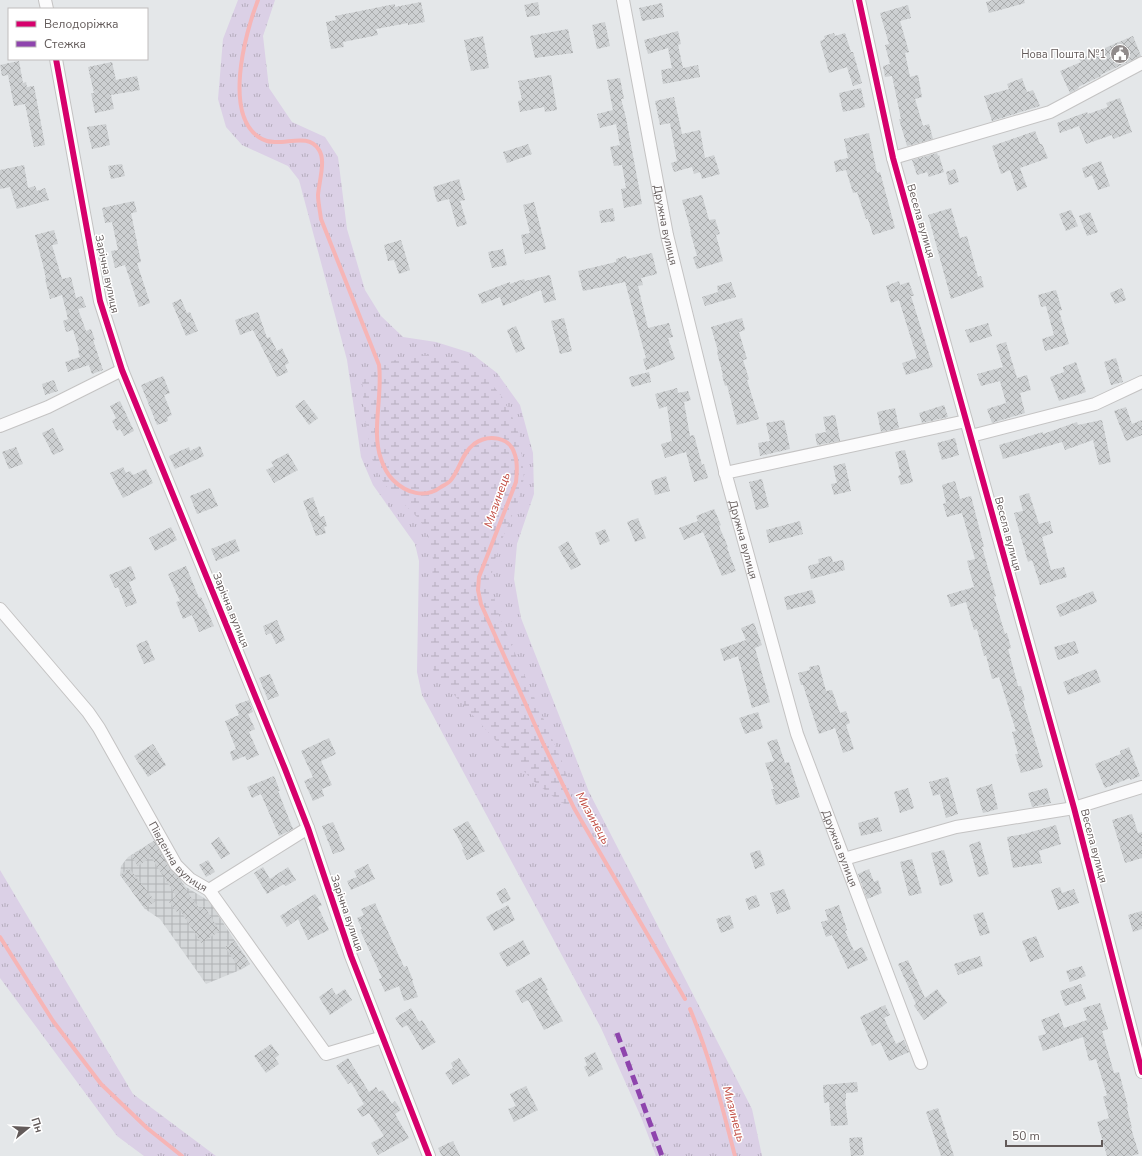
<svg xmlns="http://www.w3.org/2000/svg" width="1142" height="1156" font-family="'Nunito Sans',sans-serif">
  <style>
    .industrial { fill: url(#industrial-grid) }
    .grass { fill: url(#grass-tufts) }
    .wetland { fill: url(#wetland-marsh) }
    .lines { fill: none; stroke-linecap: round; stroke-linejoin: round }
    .stream { stroke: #f6b5b6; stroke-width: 4 }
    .building { fill: url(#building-cross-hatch) }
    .minor-casing { stroke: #c4c3c3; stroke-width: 14 }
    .minor { stroke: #fbfbfc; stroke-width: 12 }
    .quiet { stroke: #8e44ad; stroke-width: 5; stroke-dasharray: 10 5; stroke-linecap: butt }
    .cycleway-casing { stroke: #fff; stroke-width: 8 }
    .cycleway { stroke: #d6006c; stroke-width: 6 }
    .labels { text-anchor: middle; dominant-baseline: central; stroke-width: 3; stroke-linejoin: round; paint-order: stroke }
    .poi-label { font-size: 11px; fill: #625a59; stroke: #fff; text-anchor: end }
    .street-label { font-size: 11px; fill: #625a59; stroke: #fff }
    .water-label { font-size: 12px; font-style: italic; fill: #c14b42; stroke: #fff }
  </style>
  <defs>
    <pattern id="industrial-grid" width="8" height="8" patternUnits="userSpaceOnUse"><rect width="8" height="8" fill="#d4d7d9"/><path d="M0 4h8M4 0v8" fill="none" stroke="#afb1b3"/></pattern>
    <pattern id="grass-tufts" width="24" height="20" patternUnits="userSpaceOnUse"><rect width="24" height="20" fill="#dbd0e6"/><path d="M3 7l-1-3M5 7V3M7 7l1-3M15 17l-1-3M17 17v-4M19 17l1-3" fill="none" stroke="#b5acbd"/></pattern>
    <pattern id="wetland-marsh" width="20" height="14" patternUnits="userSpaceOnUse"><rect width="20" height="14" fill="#dbd0e6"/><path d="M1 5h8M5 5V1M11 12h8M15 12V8" fill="none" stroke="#b5acbd"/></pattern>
    <pattern id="building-cross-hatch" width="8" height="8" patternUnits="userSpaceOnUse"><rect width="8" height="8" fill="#cdd0d2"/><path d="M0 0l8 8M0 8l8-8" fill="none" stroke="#aaacad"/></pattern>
  </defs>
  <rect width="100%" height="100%" fill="#e4e7e9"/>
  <path class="industrial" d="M155,840l27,42 4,5 23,14 41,63 -10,6 -34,14 -46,-65 -15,-10 -25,-34 1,-9 7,-9z"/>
  <g class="grass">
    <path d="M238,0h37l-12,36 6,52 23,34 33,15 13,20 9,72 18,61 16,26 22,21 33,5 35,11 26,20 23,32 13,48 1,41 -17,50 -3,35 7,39 68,174 163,317 10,47h-106l-15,-39 -40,-89 -179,-333 -5,-23 2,-111 -4,-17 -42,-59 -12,-28 -14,-97 -48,-180 -11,-14 -46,-21 -16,-18 -8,-28 5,-60z"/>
    <path d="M0,870l133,224 83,62h-72l-27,-20 -117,-158z"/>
  </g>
  <path class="wetland" d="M433,354l30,9 21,11 18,23 10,19 8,21 4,41 -6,24 -12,27 -12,33 -4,22 11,37 63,145 10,42 -14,-6 -29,-23 -96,-105 -6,-14 4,-101 -6,-28 -10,-14 -33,-33 -12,-25 -8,-47 -2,-34 5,-7 12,-6 23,-7z"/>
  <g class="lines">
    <g class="stream">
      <path d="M258,0c-13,33 -36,118 4,139 18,10 45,-9 57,11 7,10 0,32 -1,45 0,7 2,16 3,24l58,146c4,30 -8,66 2,94 2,6 7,16 12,21 13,13 32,19 48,7 3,-2 8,-4 10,-7 9,-11 11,-27 23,-36 14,-10 36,-8 41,11 3,9 2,18 1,27l-37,95 -1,13 3,14 62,139 31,65 111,191"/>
      <path d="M0,937l53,84 48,63 46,44 35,28"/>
      <path d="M690,1009c20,48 32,97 45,147"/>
    </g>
  </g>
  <g class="building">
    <path d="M993,0h31l1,3 -36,10 -3,-11z"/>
    <path d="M421,2l4,20 -17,3v-2l-32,6 2,6 -35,7 1,5 -13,2 -5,-27 10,-2 -1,-4 60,-12v3z"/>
    <path d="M538,2l2,13 -13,2 -3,-12z"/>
    <path d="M662,3l2,14 -22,4 -3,-13z"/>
    <path d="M908,5l3,13 -11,3 9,31 -4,1 5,24 8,-2 4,22 -7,2 8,27 6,-2 4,15 -26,7 -8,-27h2l-9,-43 -7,1 -2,-11 7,-2 -5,-19 4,-1 -9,-31z"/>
    <path d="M605,22l5,24 -13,3 -5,-24z"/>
    <path d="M568,29l5,24 -38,5 -5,-22z"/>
    <path d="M678,31l3,13 -3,1 5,23 15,-3 2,12 -37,7 -2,-14 11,-2 -4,-20 -20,6 -4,-14z"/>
    <path d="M834,33l1,3 10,-3 6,19h2l9,31 -9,3 -6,-19 -18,6 -9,-32 5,-2 -1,-3z"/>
    <path d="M483,36l6,32 -18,3 -7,-31z"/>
    <path d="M1133,36l8,20 -41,19 1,1 -23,11 1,1 -9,5 -10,-22 21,-9 -2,-3z"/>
    <path d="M19,61l4,22 3,-1 1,5 7,-1 11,59 -11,2 -9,-43 -11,2 -6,-31 -6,1 -2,-11z"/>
    <path d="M112,62l4,18 21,-4 3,14 -29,5 3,14 -19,4 -4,-20h3l-6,-26z"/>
    <path d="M551,75l6,35 -12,2 -1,-5 -24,5 -2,-11 4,-1 -4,-19z"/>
    <path d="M620,78l4,21h-3l5,19 16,86 -18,4 -3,-19 5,-1 -4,-23 -8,1 -4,-19 10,-2 -4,-21 -16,4 -3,-14 16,-4 -6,-30z"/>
    <path d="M1022,78l5,14 6,-2 7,16 -48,15 -8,-25 25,-7 -2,-5z"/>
    <path d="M861,88l4,19 -22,5 -4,-19z"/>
    <path d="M674,97l8,37 18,-4 5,28 9,-3 6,19 -18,5 -2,-7 -6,2 -2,-7 -18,5 -3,-9 6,-2 -7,-38 -10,2 -5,-24z"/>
    <path d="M1120,98l12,34 -19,7 -1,-4 -26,9 -7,-18 -19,7 -3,-10 30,-11 1,2 20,-7 -2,-4z"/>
    <path d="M106,124l4,21 -18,4 -5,-22z"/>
    <path d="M1035,131l5,13h2l6,14 -28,10 7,19 -10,4 -7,-21 -9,4 -9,-28z"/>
    <path d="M869,133l8,40 3,-1 15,56 -22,7 -5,-16h-2l-9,-27 -4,1 -7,-23 -10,2 -2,-11 14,-3 -4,-19z"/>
    <path d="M528,144l4,10 -25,9 -4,-11z"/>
    <path d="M937,153l1,3 1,-1 5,17 -15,5 -2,-5 -10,3 -5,-15z"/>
    <path d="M1101,161l9,25 -12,4 -6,-15 -7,3 -3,-10z"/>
    <path d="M122,164l3,12 -14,3 -3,-13z"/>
    <path d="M24,165l4,23 7,-2 2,5 8,-3 4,12 -32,9 -7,-22 -10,2v-19z"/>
    <path d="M955,169l4,13 -10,3 -3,-13z"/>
    <path d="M459,179l6,21 -5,1 7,23 -10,3 -8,-28 -12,3 -4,-15z"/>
    <path d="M702,195l7,25 6,-1 5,15 -4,1 7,26 -26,8 -4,-12 4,-1 -7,-25h1l-9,-31z"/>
    <path d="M134,201l3,11 -6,1 10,49 -4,1 13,40 -11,4 -14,-42 -10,3 -4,-17 7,-1 -6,-28 -7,1 -3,-15z"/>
    <path d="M534,202l12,47 -21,5 -4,-19 9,-2 -7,-28z"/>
    <path d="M613,208l2,13 -14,2 -2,-12z"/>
    <path d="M951,208l9,30 7,-2 11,41 3,-1 3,11 -33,12 -23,-84z"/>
    <path d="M1071,210l7,16 -12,5 -7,-17z"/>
    <path d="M1090,212l8,20 -11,4 -8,-20z"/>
    <path d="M54,230l4,14 -6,1 10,34 9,-2 5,21 6,-2 4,11 -8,2 8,22 5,-2 4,11h-2l10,30 -11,4 -3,-9 -21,7 -3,-10 15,-5 -2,-6 1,-1 -6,-20 -7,2 -3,-11 5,-2 -6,-24 -12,4 -5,-20h1l-3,-14 -8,-30z"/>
    <path d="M401,240l9,30 -11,4 -5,-14 -6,1 -4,-16z"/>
    <path d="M503,249l4,16 -15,3 -4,-16z"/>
    <path d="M652,253l5,21 -16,4 2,7 -5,1 10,42 21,-5 4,14 -5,1 7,21 -29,11 -3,-11 3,-1 -21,-76 -42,9 -5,-20 38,-9v-3l10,-3 1,3z"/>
    <path d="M550,275l6,25 -12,3 -3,-13 -38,16 -3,-9 -18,7 -4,-10 32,-12v2l14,-5 1,2z"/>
    <path d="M899,281l1,4 9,-3 5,14h-3l22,71 -27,8 -4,-12 15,-5 -18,-58 -8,3 -5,-17z"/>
    <path d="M731,282l5,15 -31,9 -3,-9 16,-5 -1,-6z"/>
    <path d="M1122,288l4,12 -11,4 -5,-11z"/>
    <path d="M1056,290l6,20 -3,1 10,33 -24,7 -3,-12 12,-4 -8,-29 -5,1 -3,-12z"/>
    <path d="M181,299l6,14 3,-1 8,19 -12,5 -14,-33z"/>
    <path d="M258,312l9,26 3,-1 7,14 5,-3 7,15 -4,2 3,7 -11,5 -24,-47 -13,5 -5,-15z"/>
    <path d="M564,318l8,33 -12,3 -9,-33z"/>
    <path d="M742,318l3,12 -6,2 8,27 -4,1 6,19 -2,1 12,39 -22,6 -10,-40 -2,1 -3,-11h1l-6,-23 1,-1 -7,-24z"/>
    <path d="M988,323l4,13 -22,7 -5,-13z"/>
    <path d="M516,326l9,23 -9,4 -9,-23z"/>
    <path d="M1006,342l11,36 10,-3 4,15 -11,3 5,20 -33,10 -5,-14 19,-6 -6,-22 -19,5 -4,-12 26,-7 -7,-22z"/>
    <path d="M1116,358l7,24 -12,3 -7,-23z"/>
    <path d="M1076,362l10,30 -27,9 -9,-24 14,-5 -1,-5z"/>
    <path d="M649,372l2,10 -19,5 -3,-10z"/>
    <path d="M163,376l7,17 -6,2 8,20 -5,2 1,4 -11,4 -16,-40z"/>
    <path d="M54,380l4,11 -13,4 -3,-11z"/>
    <path d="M677,388l1,5 10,-2 3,9 -7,2 6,34 4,-1 8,30 2,-1 4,14 -14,4 -8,-30 -21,6 -4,-14 11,-3 -5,-35 -8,3 -4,-15z"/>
    <path d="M304,400l14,18 -9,7 -14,-19z"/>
    <path d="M120,401l14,30 -10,5 -4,-7 -3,2 -5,-10 4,-3 -6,-12z"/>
    <path d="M944,405l4,12 -26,6 -3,-10z"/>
    <path d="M1126,407l6,17 10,-4v15l-16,6 -12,-30z"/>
    <path d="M895,408l4,20 -18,4 -4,-20z"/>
    <path d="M835,415l5,26 -23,4 -2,-11 11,-2 -3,-15z"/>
    <path d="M784,420l6,29 -30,7 -2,-13 12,-2 -4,-18z"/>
    <path d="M1102,420l9,42 -12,3 -6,-25 -28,10 -3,-8 -59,17 -4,-14 44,-13v2l34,-12 1,3z"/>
    <path d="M53,428l11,22 -11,5 -11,-22z"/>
    <path d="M955,438l4,17 -17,5 -5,-17z"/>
    <path d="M200,446l4,10 -29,13 -6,-13 20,-9 1,4z"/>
    <path d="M16,447l7,17 -14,5 -7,-17z"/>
    <path d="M905,450l8,32 -12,3 -3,-9 3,-1 -6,-23z"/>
    <path d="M288,453l10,17 -24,13 -8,-13 8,-4 -3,-4z"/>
    <path d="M845,463l6,28 -17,4 -3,-11 6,-1 -4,-17z"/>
    <path d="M123,467l3,6 4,-2 3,4 13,-6 7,14 -30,15 -13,-25z"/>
    <path d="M666,476l4,15 -15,4 -4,-14z"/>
    <path d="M762,479l7,28 -13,3 -7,-28z"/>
    <path d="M955,481l5,18 11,-3 13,51h-2l14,49 -2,1 11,37 2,-1 4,15 -3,1 10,37h3l4,14 -2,1 20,66 -22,6 -6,-19h3l-6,-22 4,-1 -17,-54 -7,2 -6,-24 -2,1 -7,-27 -3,1 -8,-28 -15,5 -4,-12 27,-8 -7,-26 8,-2 -13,-46 -15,4 -4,-13 3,-1 -4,-18z"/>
    <path d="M210,488l8,18 -21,8 -7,-18z"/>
    <path d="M1029,493l10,31 11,-3 3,12 -11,4 9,33 13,-3 3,10 -27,8 -8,-25 -4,2 -14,-49 9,-2 -4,-15z"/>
    <path d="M313,497l7,20 4,-1 3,10 -3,1 2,6 -10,3 -13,-35z"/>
    <path d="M714,509l7,16 -2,1 9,21 -1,1 9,23 -14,5 -19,-44 -19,8 -5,-12 19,-7 -2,-5z"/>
    <path d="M638,518l8,20 -11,4 -8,-20z"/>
    <path d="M800,521l3,13 -34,9 -3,-13z"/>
    <path d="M171,527l6,13 -22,11 -6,-13z"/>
    <path d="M605,529l5,12 -10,4 -5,-12z"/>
    <path d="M235,539l5,12 -24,10 -5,-12z"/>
    <path d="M568,541l13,24 -10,5 -13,-23z"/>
    <path d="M831,556l2,6 10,-2 2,10 -34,9 -3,-13 11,-3 -1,-4z"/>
    <path d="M131,566l5,13 -7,3 8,21 -11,4 -8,-20 -3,1 -6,-13z"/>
    <path d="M186,566l13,32 2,-1 13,29 -15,6 -7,-17 -9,4 -7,-17 4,-1 -12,-27z"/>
    <path d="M812,590l4,13 -29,7 -3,-13z"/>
    <path d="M1093,591l4,11 -37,15 -4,-11z"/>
    <path d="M277,620l8,20 -9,4 -5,-11 -5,2 -3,-9z"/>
    <path d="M754,623l8,22 -7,3 15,54 -18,6 -14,-52 -14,5 -4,-12 26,-9 -5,-12z"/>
    <path d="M147,640l8,20 -11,4 -8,-19z"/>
    <path d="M1075,641l4,12 -21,7 -4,-13z"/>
    <path d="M819,665l7,26 6,-1 8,23 6,-2 4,12 -4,2 8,24 -11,4 -8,-25 -16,6 -16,-49h-2l-3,-12 12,-3 -1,-3z"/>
    <path d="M1096,669l5,13 -33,13 -5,-13z"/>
    <path d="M270,674l9,22 -11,4 -9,-22z"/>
    <path d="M249,700l4,12 -5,2 7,15 -6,3 10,23 -12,5 -2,-4 -12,5 -3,-9 6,-3 -11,-28 14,-6 -4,-10z"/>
    <path d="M758,712l5,16 -18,6 -6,-16z"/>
    <path d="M329,738l7,16 -15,7 11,24 -10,4 2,7 -11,5 -9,-20 9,-4 -12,-26z"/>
    <path d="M777,739l8,24 4,-1 11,35 -24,8 -5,-16h3l-9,-26 9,-2 -7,-19z"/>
    <path d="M153,744l13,21 -18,12 -14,-21z"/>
    <path d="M1129,747l11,29 -10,4v-2l-25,10 -10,-24 26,-10 -1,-3z"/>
    <path d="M274,776l6,15h-2l15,38 -14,7 -18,-42 -9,4 -5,-11z"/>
    <path d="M948,777l10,37 -12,4 -6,-24 -7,2 -4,-14z"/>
    <path d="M992,784l6,25 -15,4 -7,-24z"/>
    <path d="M908,788l6,20 -14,5 -6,-21z"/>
    <path d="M1047,788l4,15 -19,4 -4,-14z"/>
    <path d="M1132,814l6,19 4,-1v26l-17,5 -13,-43z"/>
    <path d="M878,817l4,14 -21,5 -3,-13z"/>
    <path d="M468,821l17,30 -18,9 -5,-10 2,-1 -11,-20z"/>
    <path d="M333,822l12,28 -12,4 -11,-28z"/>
    <path d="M1056,825l5,19 -22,7 3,12 -29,5 -6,-31 17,-3z"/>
    <path d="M219,837l11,17 -9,5 -10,-16z"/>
    <path d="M154,841l16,28 10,10 2,3 -1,1 19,26 4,-3 16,25 -19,12 -21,-33 -3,2 -8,-10 7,-6 -25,-39 -13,9 -7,-10z"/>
    <path d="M980,841l9,33 -11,3 -9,-32z"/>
    <path d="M760,850l5,15 -10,4 -5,-16z"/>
    <path d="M944,850l9,32 -13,4 -9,-33z"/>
    <path d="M912,859l10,34 -13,3 -9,-34z"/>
    <path d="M208,860l7,12 -9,5 -7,-12z"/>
    <path d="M368,864l7,15 -24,11 -4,-9 10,-4 -3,-6z"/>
    <path d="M263,867l7,12 18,-12 8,13 -10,6 -2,-2 -17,10 -13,-21z"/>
    <path d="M129,868l26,33 -10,8 -25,-34z"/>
    <path d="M869,869l5,13 4,-2 4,13 -15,6 -9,-25z"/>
    <path d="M1060,887l2,6 12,-4 5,14 -21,7 -7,-20z"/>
    <path d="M505,888l6,11 -9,5 -6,-11z"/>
    <path d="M784,889l7,20 -14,5 -7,-21z"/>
    <path d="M315,894l7,11 -4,2 11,23 -21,10 -10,-21 -11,8 -7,-11z"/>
    <path d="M756,895l4,11 -11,4 -4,-11z"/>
    <path d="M375,903l29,64 3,-1 6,14h-1l6,17 -14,4 -5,-15 -14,6 -6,-13 3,-1 -22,-48 2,-1 -5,-11 7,-3 -3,-6z"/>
    <path d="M508,905l7,15 -21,11 -8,-14z"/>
    <path d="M839,905l8,25 -2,1 9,20 8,-4 6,13 -20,9 -16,-34 -6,2 -5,-15 7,-2 -3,-10z"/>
    <path d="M1142,911v18l-9,3 -5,-17z"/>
    <path d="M983,912l7,21 -10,3 -7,-21z"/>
    <path d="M730,915l4,13 -13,5 -5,-14z"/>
    <path d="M1036,936l8,21 -14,5 -8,-21z"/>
    <path d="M523,940l7,14 -23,13 -8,-14z"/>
    <path d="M235,941l15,23 -10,6 -15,-23z"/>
    <path d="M980,956l3,10 -25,9 -4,-11z"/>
    <path d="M908,960l17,38 12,-9 10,14 -23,17 -10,-14 2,-2 -18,-40z"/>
    <path d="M1082,966l4,10 -16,6 -4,-11z"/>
    <path d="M541,977l7,13 -2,1 17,30 -19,9 -16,-30 -6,3 -7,-12z"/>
    <path d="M1081,984l5,15 -21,7 -5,-15z"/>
    <path d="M332,988l4,7 9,-6 7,11 -22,15 -11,-18z"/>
    <path d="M1100,1003l8,26 -6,2 12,42 5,-1 9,35 -1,1 5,20h-1l8,26 -9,2h-23l-10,-34 12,-4 -6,-21 4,-2 -11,-36 -7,2 -6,-24 -40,14 -5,-15 8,-2 -5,-14 18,-7 5,15 23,-8 -4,-12z"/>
    <path d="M885,1005l5,10 -6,3 12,26 8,-4 5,12 -20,9 -9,-19 -8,4 -12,-29z"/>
    <path d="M411,1008l8,14 3,-2 14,22 -14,8 -15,-25 -5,3 -7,-10z"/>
    <path d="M271,1044l8,11 -4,3 4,6 -13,9 -12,-17z"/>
    <path d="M595,1052l8,17 -14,8 -5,-10 3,-2 -3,-7z"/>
    <path d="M348,1058l21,34 7,-5 3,5 4,-2 9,14 3,-3 6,9 -6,4 14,24 -31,17 -7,-12 13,-7 -15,-23 -7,4 -5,-8 7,-5 -13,-22 -3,2 -12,-18z"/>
    <path d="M459,1058l11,17 -17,10 -8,-12 8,-5 -2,-5z"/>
    <path d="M857,1082l1,10 -12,1v7h-1l3,25 -17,1 -2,-24 -5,1 -1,-18z"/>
    <path d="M526,1086l12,24 -24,12 -6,-13 8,-3 -6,-12z"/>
    <path d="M938,1108l16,48h-13l-15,-44z"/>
    <path d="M862,1137l2,18 -13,1 -2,-18z"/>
    <path d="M453,1141l7,15h-18l-4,-8z"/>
  </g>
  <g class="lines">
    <g class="minor-casing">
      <g id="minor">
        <path d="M45,0l2,9"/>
        <path id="s1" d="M623,0l44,235 60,244 70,255 124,329"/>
        <path d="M859,0l34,158 181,650 68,264"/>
        <path d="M56,59l44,242 22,69 163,399 23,59 43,128 78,200"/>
        <path d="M893,158l157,-46 92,-49"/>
        <path d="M0,426l48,-19 74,-37"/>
        <path d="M971,436l124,-32 47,-22"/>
        <path d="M725,473l241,-52"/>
        <path id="s2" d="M0,609l88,103 11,16 77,137 14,14 19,11 117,164 57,-17"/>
        <path d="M844,859l112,-32 118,-19 68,-21"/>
        <path d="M209,890l99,-62"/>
      </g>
    </g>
    <use href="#minor" class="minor"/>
    <path class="quiet" d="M617,1033l45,123"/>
    <g class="cycleway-casing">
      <g id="cycleway">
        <path d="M859,0l34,158 181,650 68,264"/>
        <path d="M56,59l44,242 22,69 163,399 23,59 43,128 78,200"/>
      </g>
    </g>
    <use href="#cycleway" class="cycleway"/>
  </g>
  <defs>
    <g id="civic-disc" transform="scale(1)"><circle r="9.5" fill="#908b8b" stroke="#fff"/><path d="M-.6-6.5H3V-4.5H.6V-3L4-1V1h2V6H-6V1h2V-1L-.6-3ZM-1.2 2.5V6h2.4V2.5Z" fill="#fff"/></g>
  </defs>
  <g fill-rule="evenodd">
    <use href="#civic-disc" x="1120" y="54"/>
  </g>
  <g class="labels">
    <g class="poi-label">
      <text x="1106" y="54">Нова Пошта №1</text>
    </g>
    <g class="street-label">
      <text transform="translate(921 221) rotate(74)">Весела вулиця</text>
      <text stroke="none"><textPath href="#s1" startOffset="229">Дружна вулиця</textPath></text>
      <text transform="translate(107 274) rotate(78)">Зарічна вулиця</text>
      <text transform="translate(1008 534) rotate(75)">Весела вулиця</text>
      <text stroke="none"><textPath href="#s1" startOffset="553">Дружна вулиця</textPath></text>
      <text transform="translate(231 610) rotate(68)">Зарічна вулиця</text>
      <text transform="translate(1094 846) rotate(75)">Весела вулиця</text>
      <text stroke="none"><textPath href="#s1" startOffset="877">Дружна вулиця</textPath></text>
      <text stroke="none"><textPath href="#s2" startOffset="307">Південна вулиця</textPath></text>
      <text transform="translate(347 913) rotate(71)">Зарічна вулиця</text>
    </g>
    <g class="water-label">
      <text transform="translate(497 500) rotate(-71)">Мизинець</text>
      <text transform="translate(593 818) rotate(61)">Мизинець</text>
      <text transform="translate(734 1114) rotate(75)">Мизинець</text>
    </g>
  </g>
  <rect x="8" y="8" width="140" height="52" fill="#ffffff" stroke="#c0bdbd"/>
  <rect x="16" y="21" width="20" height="6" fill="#d6006c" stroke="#c0bdbd"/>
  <text x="44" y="28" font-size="12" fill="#625a59">Велодоріжка</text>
  <rect x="16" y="41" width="20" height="6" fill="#8e44ad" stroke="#c0bdbd"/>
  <text x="44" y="48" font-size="12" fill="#625a59">Стежка</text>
  <g transform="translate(28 1128) rotate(72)" stroke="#ffffff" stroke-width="3" paint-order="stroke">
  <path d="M0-3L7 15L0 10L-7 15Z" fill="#625a59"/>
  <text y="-6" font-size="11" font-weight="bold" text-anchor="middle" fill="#625a59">Пн</text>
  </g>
  <path d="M1006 1140v6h96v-6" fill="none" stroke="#625a59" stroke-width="2"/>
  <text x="1012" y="1140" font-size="12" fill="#625a59" stroke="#ffffff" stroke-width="3" paint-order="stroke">50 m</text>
</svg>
